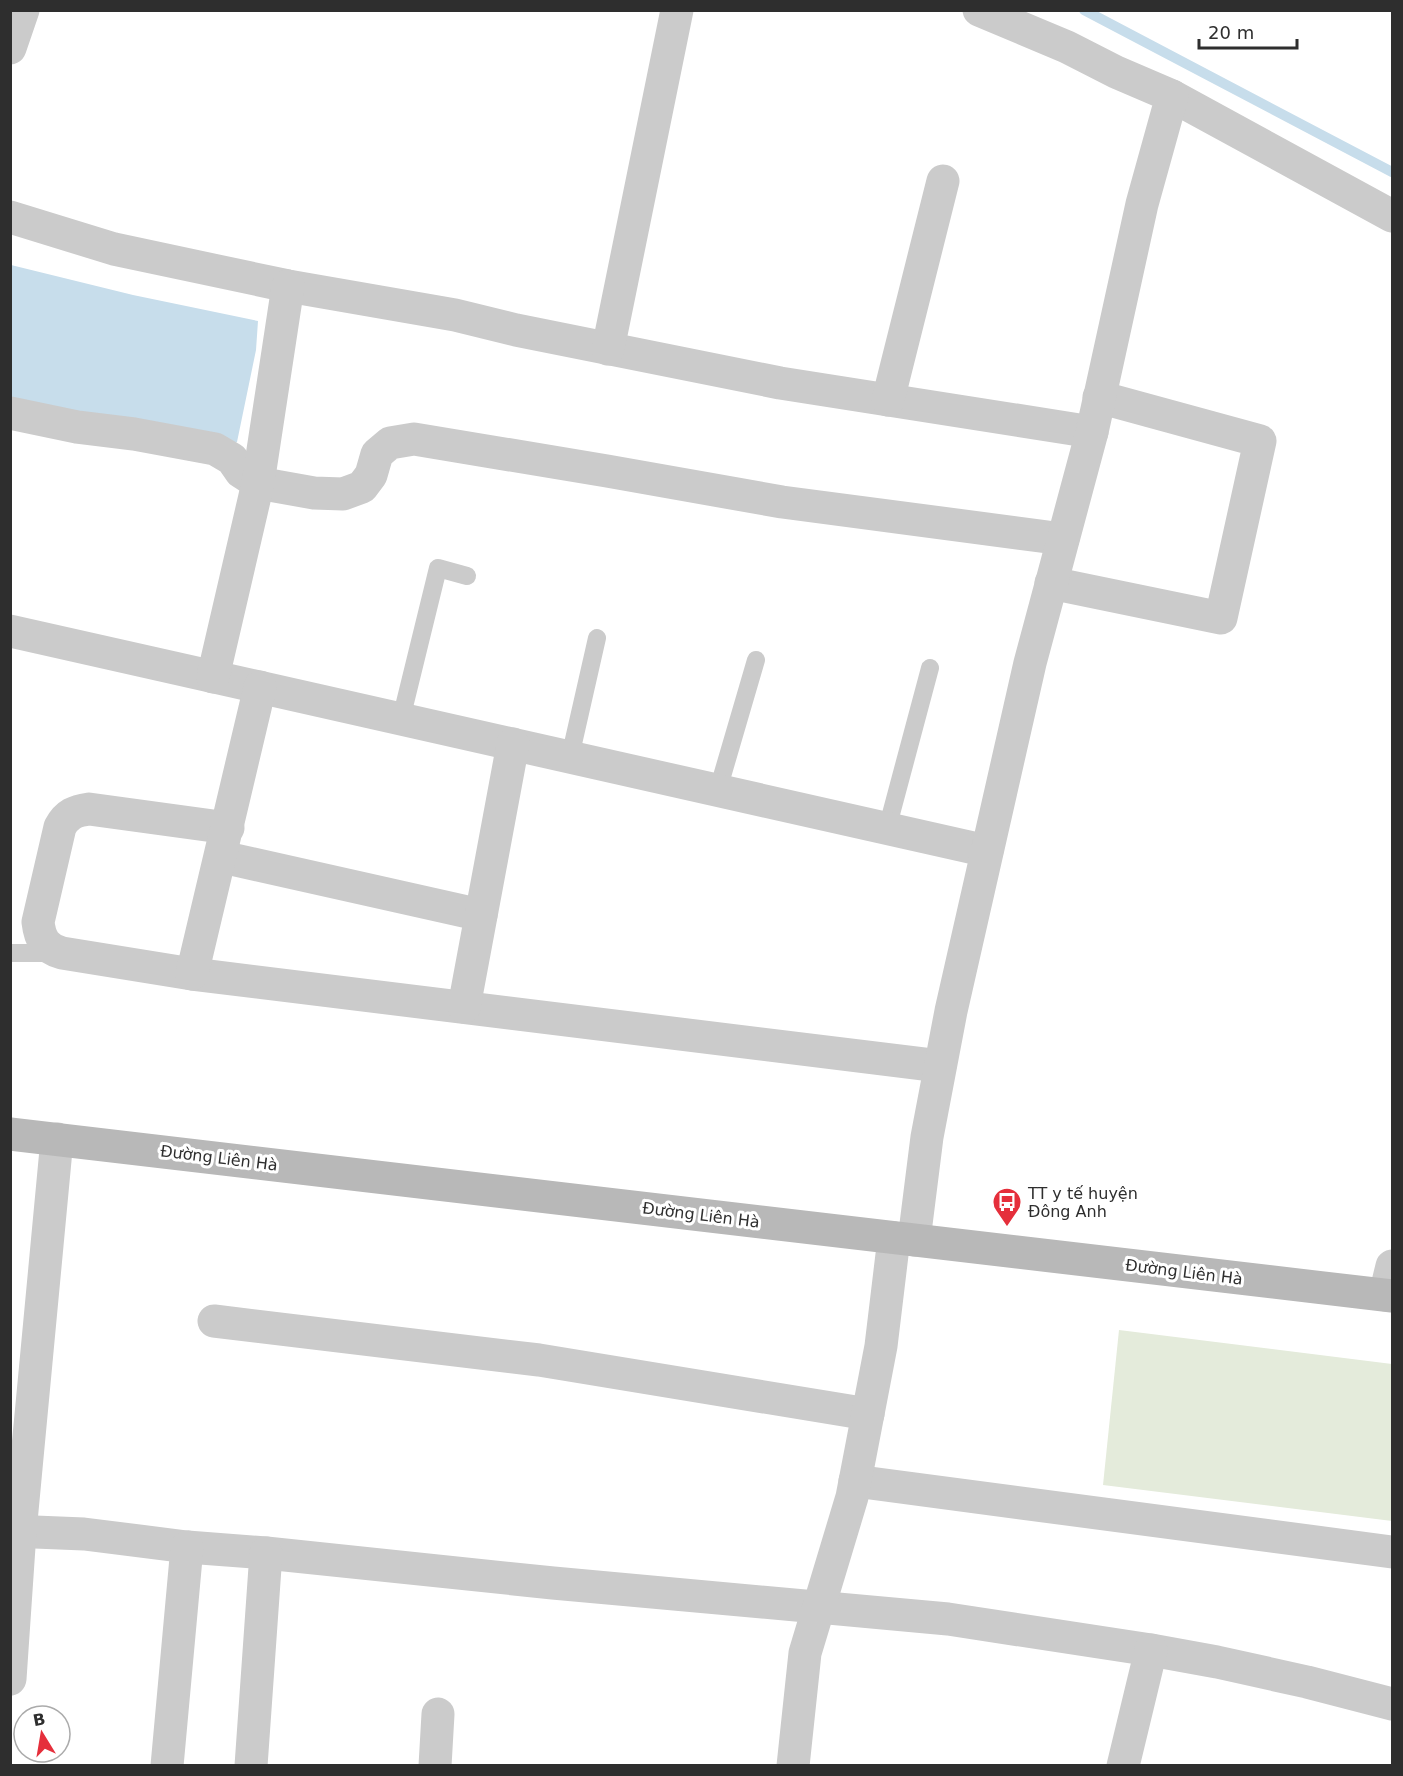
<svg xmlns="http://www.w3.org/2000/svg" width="1403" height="1776" font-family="'DejaVu Sans',sans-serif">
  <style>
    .green { fill: #e4ebdb }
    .water { fill: #c7ddeb }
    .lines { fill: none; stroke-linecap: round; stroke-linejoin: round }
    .stream { stroke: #c7ddeb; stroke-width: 10 }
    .service { stroke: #cbcbcb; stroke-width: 18 }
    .minor { stroke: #cbcbcb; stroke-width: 33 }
    .secondary { stroke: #b8b8b8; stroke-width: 33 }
    .labels { text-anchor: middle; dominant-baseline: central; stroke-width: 6; stroke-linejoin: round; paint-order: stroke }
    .street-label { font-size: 16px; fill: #2e2e2e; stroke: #fff }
    .poi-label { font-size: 16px; fill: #2e2e2e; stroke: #fff; text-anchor: start }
  </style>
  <rect width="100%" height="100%" fill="#fff"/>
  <path class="green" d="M1119,1330l273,34v157l-289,-36z"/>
  <path class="water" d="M11,265l122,30 125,26 -2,29 -19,92 -4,2 -222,-40z"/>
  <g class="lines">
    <path class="stream" d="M1084,10l308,162"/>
    <g class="service">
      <path d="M401,719l37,-151 29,8"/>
      <path d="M570,757l27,-119"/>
      <path d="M718,790l38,-130"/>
      <path d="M887,829l43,-161"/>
      <path d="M10,953h47"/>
    </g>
    <g class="minor">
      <path d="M10,48l13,-38"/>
      <path d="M1172,96l220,120"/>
      <path d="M10,217l104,32 174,37 167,29 61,15 264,53 312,49"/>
      <path d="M608,349l69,-339"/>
      <path d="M888,400l55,-219"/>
      <path d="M10,413l67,14 57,7 81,15 17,10 9,13 17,11 56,10 29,1 19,-7 9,-12 6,-21 13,-11 24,-4 193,32 175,31 281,37"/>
      <path d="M1051,583l170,35 39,-177 -161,-44"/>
      <path d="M10,631l977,220"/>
      <path d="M213,677l45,-194 30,-197"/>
      <path d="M228,828l-139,-19c-14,2 -22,5 -29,18l-22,95c2,17 7,26 24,31l130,21 748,92"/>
      <path d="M222,857l259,58"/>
      <path d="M192,974l68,-287"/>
      <path d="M464,1007l49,-263"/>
      <path d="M914,1240l13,-103 24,-126 79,-348 62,-231 50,-228 30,-108 -56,-24 -49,-25 -88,-37"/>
      <path d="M1385,1295l7,-29"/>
      <path d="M214,1321l325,39 329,54"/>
      <path d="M855,1481l537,71"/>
      <path d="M10,1531l74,3 103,13 79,6 287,30 395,36 203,31 66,12 90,20 85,22"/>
      <path d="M10,1679l10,-147 37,-393"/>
      <path d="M167,1766l20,-219"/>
      <path d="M251,1766l15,-213"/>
      <path d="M435,1766l3,-52"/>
      <path d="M793,1766l12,-113 47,-156 29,-151 13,-108"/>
      <path d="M1123,1766l28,-116"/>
    </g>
    <path class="secondary" d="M10,1134l1382,162"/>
  </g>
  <defs>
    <g id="bus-pin" transform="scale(1.5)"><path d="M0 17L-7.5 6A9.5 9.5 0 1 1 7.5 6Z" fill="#e52f3b" stroke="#fff"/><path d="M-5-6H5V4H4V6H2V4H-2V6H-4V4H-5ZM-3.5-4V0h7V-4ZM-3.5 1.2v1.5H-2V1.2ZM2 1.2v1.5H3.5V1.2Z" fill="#fff"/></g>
  </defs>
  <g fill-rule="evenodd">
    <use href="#bus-pin" x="1007" y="1202"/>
  </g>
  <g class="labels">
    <g class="street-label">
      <text transform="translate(219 1158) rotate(7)">Đường Liên Hà</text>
      <text transform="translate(701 1215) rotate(7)">Đường Liên Hà</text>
      <text transform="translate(1184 1272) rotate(7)">Đường Liên Hà</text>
    </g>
    <g class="poi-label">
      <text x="1028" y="1193">TT y tế huyện<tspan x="1028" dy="18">Đông Anh</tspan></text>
    </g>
  </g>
  <rect width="1403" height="1776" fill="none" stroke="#2e2e2e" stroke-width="24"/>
  <g transform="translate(42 1734) rotate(349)"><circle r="28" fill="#ffffff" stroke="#ababab" stroke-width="1.5"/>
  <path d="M0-4.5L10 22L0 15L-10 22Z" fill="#e52f3b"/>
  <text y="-9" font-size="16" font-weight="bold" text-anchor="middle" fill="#2e2e2e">B</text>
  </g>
  <path d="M1199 39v9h98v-9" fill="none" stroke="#2e2e2e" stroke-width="3"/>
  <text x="1208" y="39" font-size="18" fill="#2e2e2e" stroke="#ffffff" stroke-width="4.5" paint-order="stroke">20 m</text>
</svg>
